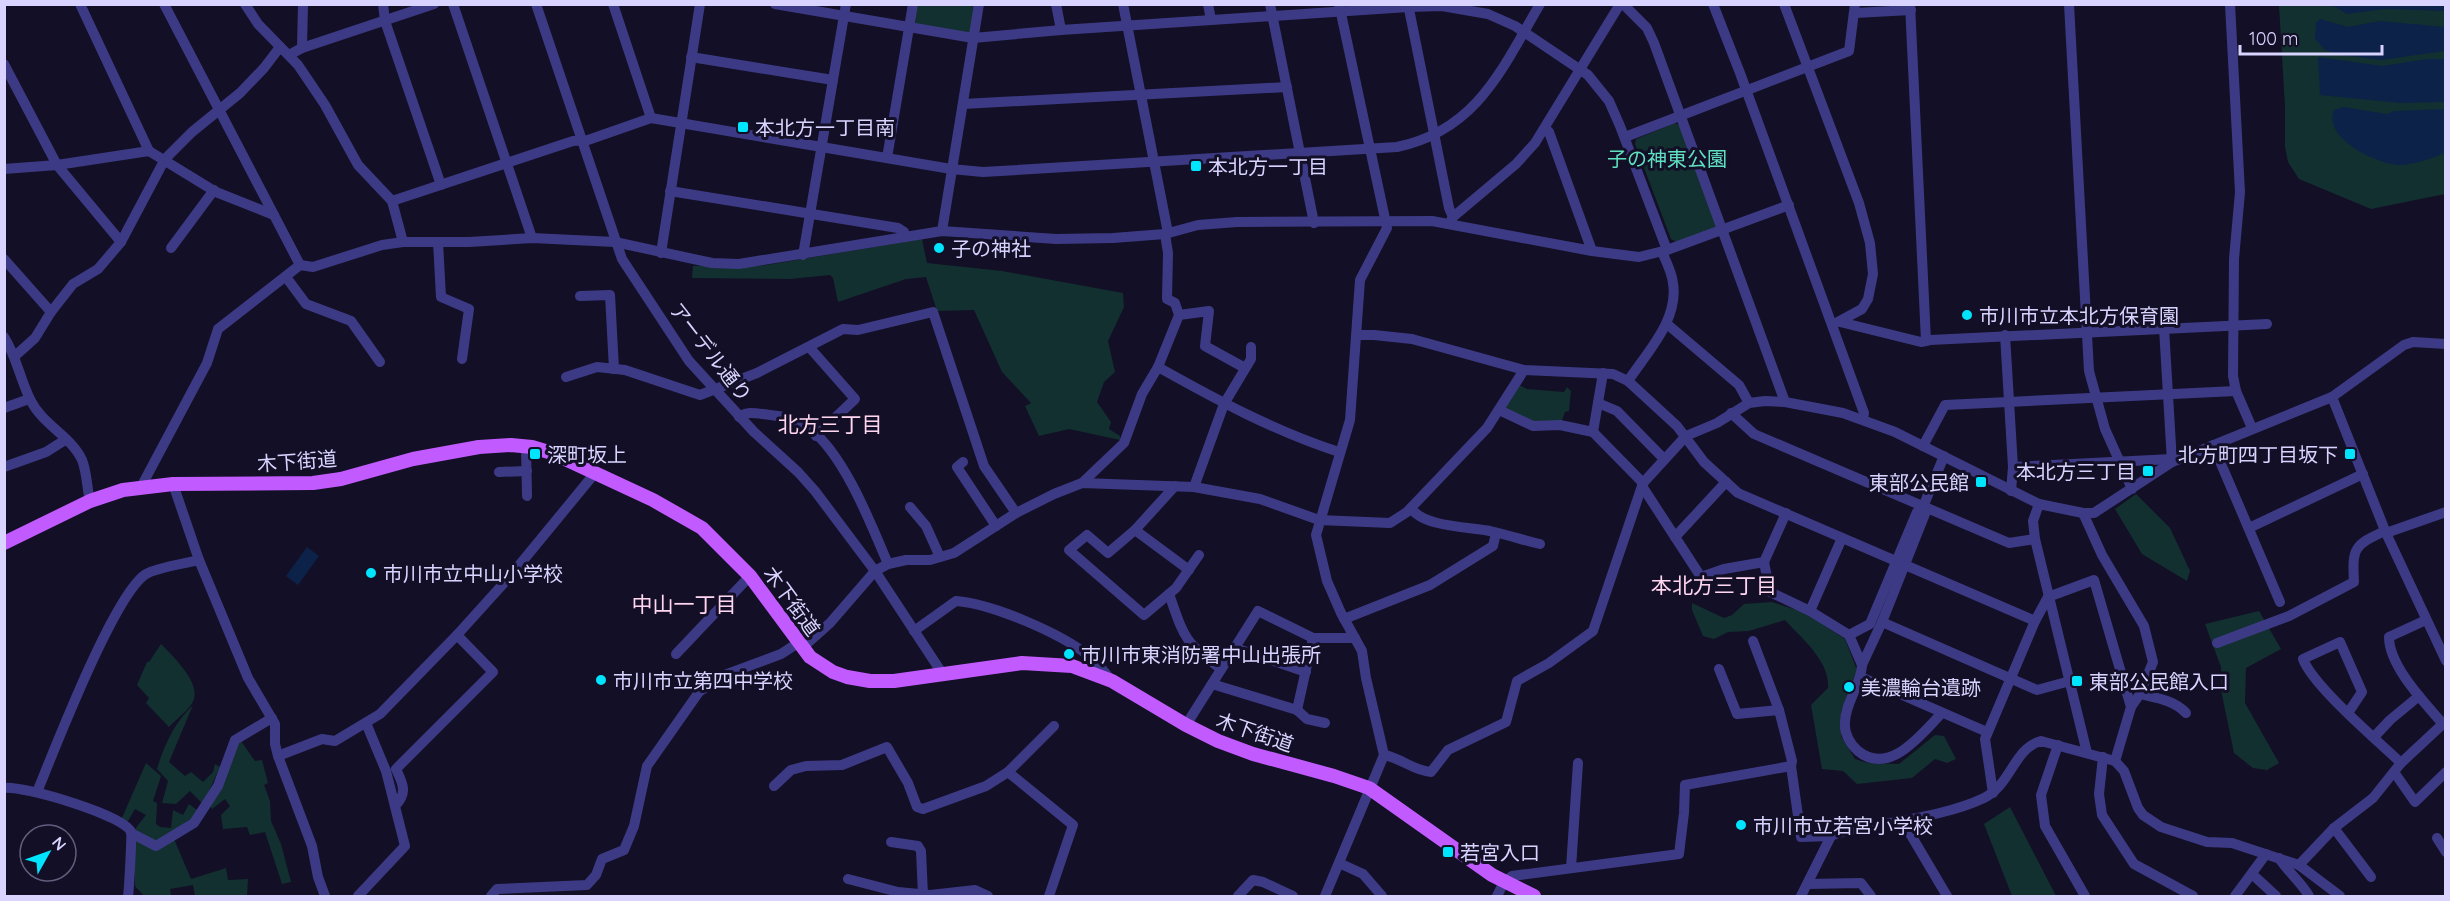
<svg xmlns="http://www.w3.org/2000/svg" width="2450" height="901" font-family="Quicksand,'Noto Sans JP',sans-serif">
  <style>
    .green { fill: #12302f }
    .water { fill: #0c2248 }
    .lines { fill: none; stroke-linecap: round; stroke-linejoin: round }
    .minor { stroke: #3d3a85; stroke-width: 10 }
    .major { stroke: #c25bff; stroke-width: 14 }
    .poi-dot { fill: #00e5ff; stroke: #130f26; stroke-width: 2 }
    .labels { text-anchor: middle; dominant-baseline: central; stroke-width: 6; stroke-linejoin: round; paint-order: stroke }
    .poi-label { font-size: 20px; fill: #d9d4ff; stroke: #130f26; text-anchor: start }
    .park-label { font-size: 20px; fill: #5fe0c0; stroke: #130f26 }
    .street-label { font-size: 20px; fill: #d9d4ff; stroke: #130f26 }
    .neighbourhood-label { font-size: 21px; fill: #ffd6f0; stroke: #130f26 }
  </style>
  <rect width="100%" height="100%" fill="#130f26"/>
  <g class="green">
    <path d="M916,5h60l-4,30 -57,-10z"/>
    <path d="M2279,5h166v189l-74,15 -72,-30 -11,-17 -3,-15v-40z"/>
    <path d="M1675,123l6,3 36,98 -2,5 -39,13 -5,-3 -36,-95 1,-5z"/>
    <path d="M922,239l5,24 75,8 121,22 1,14 -16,34 7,31 -11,10 -7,20 14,20 -2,7 11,7v4l-51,-11 -30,7 -14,-30 6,-3 -29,-31 -28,-62 -37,1 -11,-34 -20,2 -68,23 -5,-24 -3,-3 -40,4 -98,-1 1,-12h67z"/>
    <path d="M1517,384l10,5 37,3 3,-5 4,4 -2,20 -4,1 -4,11 -28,1 -31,-15z"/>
    <path d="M2136,494l34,34 20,43 -3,10 -45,-27 -27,-45z"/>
    <path d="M1772,602l31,10 42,27 12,31 -16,42v24l14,23 13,4 31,1 36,-29 9,1 12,23 -9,4 -12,-4 -23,19 -55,6 -14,-13 -21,-2 -11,-64 17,-17c2,-27 -26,-49 -43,-68l-36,11 -21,1 -14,7 -11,-3 -11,-26v-7l32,15 8,-3 12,-11z"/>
    <path d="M2259,611l22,38 -35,19 -1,35 34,60 -12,7 -14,-2 -19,-15 -13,-63v-23l-16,-43z"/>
    <path d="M161,644c11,11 39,38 33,55 -3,10 -18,20 -25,28l-23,-24 3,-5 -12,-13 10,-23h2z"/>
    <path d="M193,705l-24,57 16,14 6,-4 12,10 10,-10 2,-8 5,3 -17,37 -13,-13 -14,13 -14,-1 6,-22 -11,-12c7,-24 18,-47 36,-64z"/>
    <path d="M241,741l14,20 7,-1 6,23 -4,2 6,16 1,20 10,23 10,38 -9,2 -17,-52 -15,3 -3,-8 -24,2 -2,-14 9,-9 -5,-7 -13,10 -2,-3 28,-62z"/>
    <path d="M146,763l15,13 -8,25 4,2 -1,21 4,3 11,1 2,-18 10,5 6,-11 8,6 -5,11 -37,21 -20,-13 11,-14 -11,-6 -8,14 -6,-3z"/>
    <path d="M2010,807l46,89h-44l-28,-72z"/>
    <path d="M135,838l21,12 18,-11 17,40 35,-11 2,12 20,-1 -1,17h-52l-2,-11 -23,4 1,7h-27l-9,-10z"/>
  </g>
  <g class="water">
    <path d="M2325,5h120v6l-60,-2 -38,5 -11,-7z"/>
    <path d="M2320,19l28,8 32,-6 65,6v24l-64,9 -39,-5 -17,-5 -10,-11 1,-16z"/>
    <path d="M2318,57l64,9 45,-7h18v43l-45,1 -80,-8z"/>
    <path d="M2343,107l44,7 7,-3 51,-2v44c-13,5 -31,12 -46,12 -22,-1 -77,-27 -65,-55z"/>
    <path d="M307,547l12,9 -21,29 -12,-9z"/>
  </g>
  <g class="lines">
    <g class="minor">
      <path d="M80,4l69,147"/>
      <path d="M164,4l136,261"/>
      <path d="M245,4l13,20 40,41 27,40 33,60 34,36 11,41"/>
      <path d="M383,4l2,17 56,164"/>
      <path d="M453,4l79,234"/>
      <path d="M536,4l86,255 67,102 65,71 44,40 17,19 60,80 67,102"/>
      <path d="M613,4l38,114"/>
      <path d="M775,4l198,34 88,-8 347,-23 34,-1 46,8 27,12 73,49 21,26 11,25 47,124"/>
      <path d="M1056,4l5,26"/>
      <path d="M1123,4l45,229"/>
      <path d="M1208,4l3,16"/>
      <path d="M1270,4l44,219"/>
      <path d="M1408,4l41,204 4,9"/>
      <path d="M1623,4l24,24 7,15 131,359"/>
      <path d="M1713,4l27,69 124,340 -1,6"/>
      <path d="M1784,4l75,199 11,40 3,31 -5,25 -6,10 -24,13"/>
      <path d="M1910,4l16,337"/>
      <path d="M2069,4l20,367 16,58 27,60"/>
      <path d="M2230,4l10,188 -6,67 -1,117 3,15 16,37"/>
      <path d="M1855,13l56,-3"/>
      <path d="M302,48l1,-44"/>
      <path d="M289,55l13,-7 132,-44"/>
      <path d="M691,57l142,23"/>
      <path d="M4,64l53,101 64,77"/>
      <path d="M963,104l324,-17"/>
      <path d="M1546,129l3,3 43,119"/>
      <path d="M1625,137l224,-86 6,-47"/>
      <path d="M887,158l26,-154"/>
      <path d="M4,169l53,-4 92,-14 67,41 58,23"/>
      <path d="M670,191l228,37 6,4 1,5 37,-6 114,8 57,-1 52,-4 33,-9 39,-3 195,-1 160,30 47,6 28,-7 122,-45"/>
      <path d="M392,201l181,-60 15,-1 63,-22 300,51 32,3 414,-25c80,-17 105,-78 143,-143"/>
      <path d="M1449,224l4,-7 63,-53 19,-21 85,-139"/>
      <path d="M942,231l37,-227"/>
      <path d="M438,242l3,55 28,12 -7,50"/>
      <path d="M171,248l43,-58"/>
      <path d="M661,253l39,-249"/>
      <path d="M803,255l43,-251"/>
      <path d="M4,259l47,53"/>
      <path d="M286,277l20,27 45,17 29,41"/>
      <path d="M580,296l30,-1 4,74"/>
      <path d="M1179,315l30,-4 -4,35 40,22"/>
      <path d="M1840,322l81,20 9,-2 337,-16"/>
      <path d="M1667,324l72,61 10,18"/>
      <path d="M2164,328l8,134"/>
      <path d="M1358,335h16l38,4 112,31 89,4 15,7 49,45 27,36 34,31 297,128"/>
      <path d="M2005,335l8,132 -2,24"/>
      <path d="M4,337c13,20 16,43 27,64 12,24 41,36 51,59 5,12 5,29 8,41"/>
      <path d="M810,348l45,51 -39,37"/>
      <path d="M15,356l20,-18 16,-26 22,-28 25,-15 23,-27 44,-83 27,-27 48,-39 24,-25 16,-21"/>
      <path d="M1158,367c59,33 116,64 181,85"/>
      <path d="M566,377l31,-10 28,3 75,25 57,-22 86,-44 15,1 75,-18 51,154 32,47"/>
      <path d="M1628,381c19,-29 51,-61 45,-98 -1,-10 -7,-22 -11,-31"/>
      <path d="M2332,397l54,136 60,128"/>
      <path d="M1598,403l19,8 47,48"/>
      <path d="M4,408l25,-9"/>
      <path d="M1499,410l34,16 27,-1 33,7 50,51"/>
      <path d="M1731,413l23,21 255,109 26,-4"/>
      <path d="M739,417c9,-7 20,-3 31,-2 13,1 28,5 39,13 35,26 62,96 79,136"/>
      <path d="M1593,432l10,-59"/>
      <path d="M2213,445l67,157"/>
      <path d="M526,446l1,50"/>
      <path d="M1923,446l22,-41 291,-14"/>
      <path d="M963,462l-6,5 39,59"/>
      <path d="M4,467l42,-15 19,-12"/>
      <path d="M2013,467l159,-8"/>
      <path d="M499,472l28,-1"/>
      <path d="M1082,483l42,-40 18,-49 16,-27 21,-52 -4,-12 -8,-4 1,-46 -3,-19"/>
      <path d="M173,484l26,76 49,118 27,46v20l3,12 34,90 6,31 7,19"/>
      <path d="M1175,486l-40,44 -27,23 -21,-18 -18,15 75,65 32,-27 23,-33"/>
      <path d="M1642,486l59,91 23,-8 40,-7 22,-49"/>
      <path d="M141,487l66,-124 11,-34 82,-64 13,2 69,-22 21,-3h66l63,-4 83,4 97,21 27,1 166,-27"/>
      <path d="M1194,487l30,-83 27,-45v-12"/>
      <path d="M2039,504l-6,17 2,18 52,214"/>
      <path d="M910,507l16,19 14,31"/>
      <path d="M1411,508c12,19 59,19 79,23 17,4 34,9 50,13"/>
      <path d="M2083,513l19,42 42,71 9,36 -13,32 -9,13 -16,54"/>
      <path d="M2249,528l114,-54"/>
      <path d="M1135,530l54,40"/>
      <path d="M2386,533l60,-21"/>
      <path d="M1675,537l51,-55"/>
      <path d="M1764,562l6,30 40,19 39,24 13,30"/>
      <path d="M1169,594c15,43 15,48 52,75"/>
      <path d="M1810,611l32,-73"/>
      <path d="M1344,619l86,-34 63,-39 3,-13"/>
      <path d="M2426,620l-37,17c0,29 35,65 54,87"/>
      <path d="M1882,622l155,68 33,-9"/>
      <path d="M914,631l42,-30c37,3 104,32 133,55 9,7 16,17 23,25"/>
      <path d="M1849,635l21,-11 47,-112 6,-5"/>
      <path d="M1753,641l26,69 13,51 -1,5 10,71 30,-1"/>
      <path d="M2217,643l72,-27 65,-34c-2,-34 0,-37 31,-51"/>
      <path d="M802,648l28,-25 45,-52 13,-7 18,-4h24l24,-7 62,-40 38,-19 28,-11 112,4 66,12 59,21 71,3 17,-11 80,-84 37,-58"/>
      <path d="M1235,648l71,24"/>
      <path d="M676,654l74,-78"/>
      <path d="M1719,669l18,45 42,-4"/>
      <path d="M1861,677l126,55"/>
      <path d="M1212,684l85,26 10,9 18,4"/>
      <path d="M2140,694c16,4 34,6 46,19"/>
      <path d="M1297,710l16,-72"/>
      <path d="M1942,713c-20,20 -52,64 -84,38 -8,-7 -14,-18 -13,-28 0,-21 16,-37 17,-58l20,-43 43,-108 -2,-7 21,-51"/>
      <path d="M2348,713l14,-21 -22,-50 -37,17c10,27 74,81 98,104"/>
      <path d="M1186,725l72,-114 55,27h42"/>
      <path d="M2374,737l16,-17 29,-24"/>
      <path d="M2058,745l-17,50 4,31 40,70"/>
      <path d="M1384,755c17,3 30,16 47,17l17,-22 58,-28 11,-41 32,-18 44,-32 50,-148 43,-47 31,-13 32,-20 16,-2 20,1 58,11 52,19 144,72 44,9h11l78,-51 160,-65 72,-52 9,-3 33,2"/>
      <path d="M278,756l44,-17 13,2 45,-27 77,-79 55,-61 83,-101"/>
      <path d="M2103,757l-4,37 3,21 32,49 59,32"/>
      <path d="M1008,772l65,53 -24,71"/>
      <path d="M2394,772l21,30 31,-30"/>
      <path d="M774,786l17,-16 15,-4 36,-1 45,-18 21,36 9,24 6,2 63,-23 22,-14 46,-46"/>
      <path d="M4,788c18,-3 120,27 127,44 1,3 -2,59 -3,64"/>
      <path d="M37,792c17,-41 77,-198 109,-218 9,-6 41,-11 53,-14"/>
      <path d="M1993,793l-8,-54 50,-118 13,-24 46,-17 37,127"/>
      <path d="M395,806c13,-13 8,-22 1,-37l97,-97 -36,-37"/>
      <path d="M1902,820l45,76"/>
      <path d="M2334,828l37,49"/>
      <path d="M131,833l25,13 38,-23 24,-37 17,-46 37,-22"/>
      <path d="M2437,838l9,14"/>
      <path d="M891,842l27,4 3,5 2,44"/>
      <path d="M2279,858c9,14 22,24 30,38"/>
      <path d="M1339,863l24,11 19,22"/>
      <path d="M2299,865l35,-37 39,-30 28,-35 45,-42"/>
      <path d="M1571,868l7,-105"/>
      <path d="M2252,874l24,22"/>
      <path d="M848,879l50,13 32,3 45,-5 13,6"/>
      <path d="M1808,884l53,-1 10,13"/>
      <path d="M358,896l47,-50 -19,-75 -20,-48"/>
      <path d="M491,896l6,-7 90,-4 9,-10 6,-16 22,-9 10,-24 13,-60 52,-74 23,-16 59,-22 17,-11"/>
      <path d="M1238,896l15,-16 10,2 30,14"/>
      <path d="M1325,896l59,-141 -18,-77 -4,-27 -21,-38 -14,-32 -11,-46 34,-115 10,-140 27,-52 -48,-224"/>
      <path d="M1497,896l7,-14 8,-6 167,-22 5,-41 1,-28 106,-19"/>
      <path d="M1801,896l30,-60c12,-6 28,-7 41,-10 37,-7 78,-12 112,-28 27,-13 30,-50 57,-57l74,20 9,10 14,37 5,7 18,12 46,15 25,1 67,22 41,31"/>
      <path d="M2235,896l31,-42"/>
    </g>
    <path class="major" d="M4,543l86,-42 33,-11 50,-6 140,-1 28,-4 72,-20 66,-12 32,-2 21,2 20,6 101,47 49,28 48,48 60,81 23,15 14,5 23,4h24l128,-18 50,3 40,15 74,44 32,16 35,13 81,22 35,12 123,87 42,21"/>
  </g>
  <g class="poi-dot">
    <rect x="737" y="121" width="12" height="12" rx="3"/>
    <rect x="1190" y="160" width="12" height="12" rx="3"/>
    <circle cx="939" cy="248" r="6"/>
    <circle cx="1967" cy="315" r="6"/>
    <rect x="529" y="448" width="12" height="12" rx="3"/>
    <rect x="2344" y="448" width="12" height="12" rx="3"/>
    <rect x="2142" y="465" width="12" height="12" rx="3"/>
    <rect x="1975" y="476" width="12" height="12" rx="3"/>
    <circle cx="371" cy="573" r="6"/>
    <circle cx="1069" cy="654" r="6"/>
    <circle cx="601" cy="680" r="6"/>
    <rect x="2071" y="675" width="12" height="12" rx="3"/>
    <circle cx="1849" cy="687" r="6"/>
    <circle cx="1741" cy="825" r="6"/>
    <rect x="1442" y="846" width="12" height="12" rx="3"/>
  </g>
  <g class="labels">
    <g class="poi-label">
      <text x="755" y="127">本北方一丁目南</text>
      <text x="1208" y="166">本北方一丁目</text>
      <text x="951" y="248">子の神社</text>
      <text x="1979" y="315">市川市立本北方保育園</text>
      <text x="547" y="454">深町坂上</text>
      <text x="2338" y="454" text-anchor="end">北方町四丁目坂下</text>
      <text x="2136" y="471" text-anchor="end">本北方三丁目</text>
      <text x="1969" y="482" text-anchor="end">東部公民館</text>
      <text x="383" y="573">市川市立中山小学校</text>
      <text x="1081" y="654">市川市東消防署中山出張所</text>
      <text x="613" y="680">市川市立第四中学校</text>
      <text x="2089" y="681">東部公民館入口</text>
      <text x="1861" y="687">美濃輪台遺跡</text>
      <text x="1753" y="825">市川市立若宮小学校</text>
      <text x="1460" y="852">若宮入口</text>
    </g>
    <g class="park-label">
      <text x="1667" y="158">子の神東公園</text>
    </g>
    <g class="street-label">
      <text transform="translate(711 352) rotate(52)">アーデル通り</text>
      <text transform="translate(297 461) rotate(-4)">木下街道</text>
      <text transform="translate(792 601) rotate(54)">木下街道</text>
      <text transform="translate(1255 732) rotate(19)">木下街道</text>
    </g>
    <g class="neighbourhood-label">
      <text x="830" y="424">北方三丁目</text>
      <text x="1714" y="585">本北方三丁目</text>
      <text x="684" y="604">中山一丁目</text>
    </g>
  </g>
  <rect width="2450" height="901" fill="none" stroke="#d9d4ff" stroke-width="12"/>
  <g transform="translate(48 853) rotate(50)"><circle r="28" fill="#130f26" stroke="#625e7d" stroke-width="1.5"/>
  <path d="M0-4.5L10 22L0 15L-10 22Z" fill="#00e5ff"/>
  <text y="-9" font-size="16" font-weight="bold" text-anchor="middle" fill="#d9d4ff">N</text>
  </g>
  <path d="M2240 45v9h142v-9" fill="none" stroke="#d9d4ff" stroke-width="3"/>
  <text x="2249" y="45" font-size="18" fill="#d9d4ff" stroke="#130f26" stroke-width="4.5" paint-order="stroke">100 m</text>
</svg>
